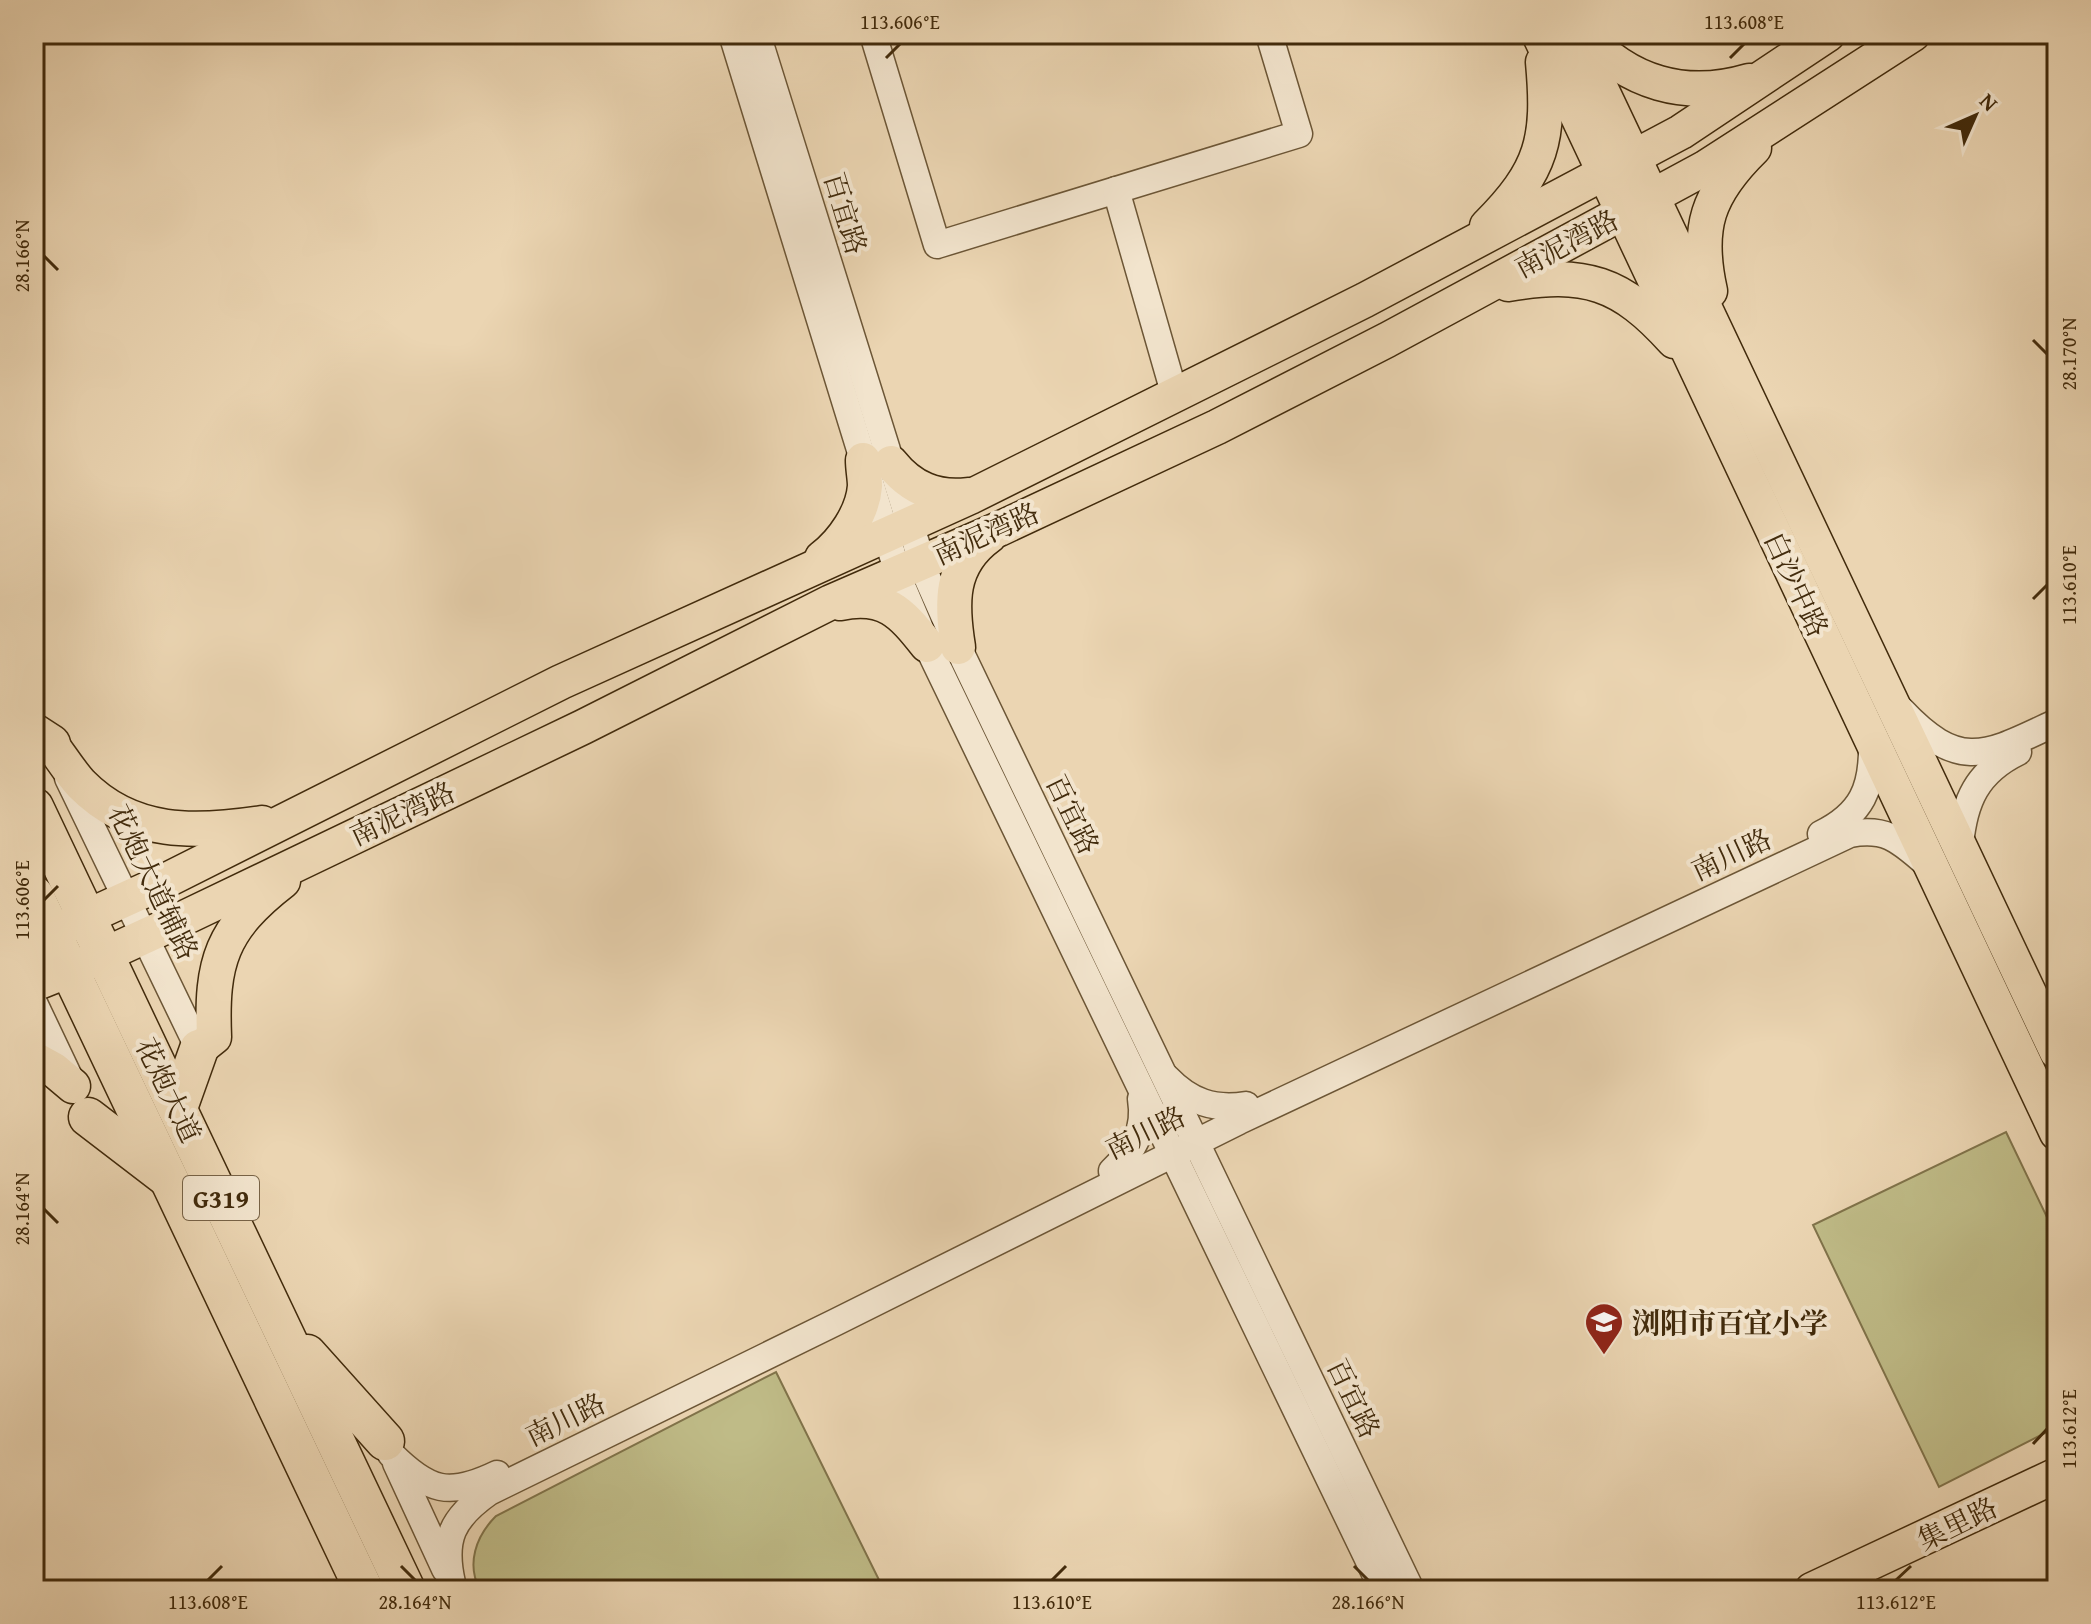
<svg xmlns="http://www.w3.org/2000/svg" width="2091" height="1624" font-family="'Gentium Book Plus','Noto Serif SC',serif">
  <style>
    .green { fill: #bfbb87; stroke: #80734a; stroke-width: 2 }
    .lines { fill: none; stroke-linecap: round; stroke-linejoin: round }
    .minor-casing { stroke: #6c5636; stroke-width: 29 }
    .major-casing { stroke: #422b0c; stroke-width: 37 }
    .highway-casing { stroke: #422b0c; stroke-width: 41 }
    .minor { stroke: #f2e4cd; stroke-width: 26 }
    .major { stroke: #ebd5b2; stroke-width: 34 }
    .highway { stroke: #ebd5b2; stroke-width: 38 }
    .ticks { fill: none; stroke: #422b0c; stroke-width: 3 }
    .labels { text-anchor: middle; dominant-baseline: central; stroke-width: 8; stroke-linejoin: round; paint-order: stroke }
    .shield { fill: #f2e4cd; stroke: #776246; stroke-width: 2 }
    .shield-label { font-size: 26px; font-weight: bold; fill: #422b0c }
    .street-label { font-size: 28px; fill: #422b0c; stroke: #f2e4cd }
    .poi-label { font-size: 28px; font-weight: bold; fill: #422b0c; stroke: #f2e4cd; text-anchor: start }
    .neatline { fill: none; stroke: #422b0c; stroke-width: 3 }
    .ticks-label { font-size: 20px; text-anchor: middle; fill: #422b0c }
  </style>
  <rect width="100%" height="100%" fill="#ebd5b2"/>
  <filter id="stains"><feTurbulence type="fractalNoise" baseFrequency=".0025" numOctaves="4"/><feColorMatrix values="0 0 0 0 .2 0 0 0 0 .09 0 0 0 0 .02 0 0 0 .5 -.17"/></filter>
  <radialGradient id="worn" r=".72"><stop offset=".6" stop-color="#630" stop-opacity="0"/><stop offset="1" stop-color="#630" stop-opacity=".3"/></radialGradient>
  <g class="green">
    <path d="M2006,1132l51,106v189l-118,60 -126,-262z"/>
    <path d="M776,1372l108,218h-404c-14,-26 -4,-54 16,-74z"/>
  </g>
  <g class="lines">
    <g class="minor-casing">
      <g id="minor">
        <path d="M732,34l170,552 25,59 456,945"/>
        <path d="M757,34l169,541 32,72 453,943"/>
        <path d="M873,34l64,211 362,-111 -30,-100"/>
        <path d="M1116,190l59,206"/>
        <path d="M1901,710c60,64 87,44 156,12"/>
        <path d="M68,778l131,271"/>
        <path d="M1821,834c41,-20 52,-46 51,-91"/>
        <path d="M1960,845c4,-44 17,-73 58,-93"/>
        <path d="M34,1003l38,80"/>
        <path d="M1167,1078c23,24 47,32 79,27"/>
        <path d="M1112,1171c22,-21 34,-41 29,-72"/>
        <path d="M391,1454c38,38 58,43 106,20"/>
        <path d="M396,1463l49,106"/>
        <path d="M452,1583c-10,-44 0,-65 37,-91l347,-170 403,-201 611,-287c37,-7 50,7 77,30"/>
      </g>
    </g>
    <g class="major-casing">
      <g id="major">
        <path d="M1539,34l518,1099"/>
        <path d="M1575,34l482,1018"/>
        <path d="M1584,34c44,49 101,66 165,47"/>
        <path d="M1487,226c56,-56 63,-87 56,-164"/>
        <path d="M1508,284c77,-13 113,-2 166,57"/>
        <path d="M1710,291c-14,-63 -3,-97 44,-143"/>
        <path d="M891,463c20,25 45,36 77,32"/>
        <path d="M822,558c21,-16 41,-45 43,-72 0,-8 -2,-17 -2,-26"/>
        <path d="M840,603c45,-9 61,9 87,42"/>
        <path d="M958,647c-7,-43 -9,-82 31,-111"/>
        <path d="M51,744c10,13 19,28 30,40 51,52 115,49 181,39"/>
        <path d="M34,941l129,-59 398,-200 409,-185 395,-197 316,-168 147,-98"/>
        <path d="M34,984l55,-22 91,-42 403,-193 248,-125 168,-73 218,-102 170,-87 318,-172 208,-134"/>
        <path d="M199,1049l15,-12c-3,-75 7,-108 69,-156"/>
        <path d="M34,1059l20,11 19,16"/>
        <path d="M1812,1590l245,-115"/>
      </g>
    </g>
    <g class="highway-casing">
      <g id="highway">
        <path d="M34,733l17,11"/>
        <path d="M34,807l372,783"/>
        <path d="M34,895l330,695"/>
        <path d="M178,1108l21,-59"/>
        <path d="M88,1117l77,59"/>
        <path d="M307,1354l78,87"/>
      </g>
    </g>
    <use href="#minor" class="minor"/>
    <use href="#major" class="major"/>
    <use href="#highway" class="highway"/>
  </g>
  <path class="ticks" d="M886,58l14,-14M1730,58l14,-14M44,256l14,14M2033,340l14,14M2033,599l14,-14M44,900l14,-14M44,1209l14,14M2033,1444l14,-15M401,1566l14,14M1354,1566l14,14M208,1580l14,-14M1052,1580l14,-14M1896,1580l15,-14"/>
  <defs>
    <g id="school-pin" transform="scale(2)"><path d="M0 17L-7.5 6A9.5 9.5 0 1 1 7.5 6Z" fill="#8f2418" stroke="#f2e4cd"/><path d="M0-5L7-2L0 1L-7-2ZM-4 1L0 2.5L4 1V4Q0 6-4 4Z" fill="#fff"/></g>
  </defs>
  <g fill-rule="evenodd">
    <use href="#school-pin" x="1604" y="1322"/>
  </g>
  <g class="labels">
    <rect class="shield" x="183" y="1176" width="76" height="44" rx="6"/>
    <g class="shield-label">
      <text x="221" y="1198">G319</text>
    </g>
    <g class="street-label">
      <text transform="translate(846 213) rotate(73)">百宜路</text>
      <text transform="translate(1566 243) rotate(-28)">南泥湾路</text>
      <text transform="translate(986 533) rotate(-24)">南泥湾路</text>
      <text transform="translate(1797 584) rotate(65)">白沙中路</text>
      <text transform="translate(402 813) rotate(-25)">南泥湾路</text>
      <text transform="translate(1073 814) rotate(64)">百宜路</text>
      <text transform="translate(1731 854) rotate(-25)">南川路</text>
      <text transform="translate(154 882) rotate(64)">花炮大道辅路</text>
      <text transform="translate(169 1090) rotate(64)">花炮大道</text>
      <text transform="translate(1145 1132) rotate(-26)">南川路</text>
      <text transform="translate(1354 1398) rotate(64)">百宜路</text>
      <text transform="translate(565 1419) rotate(-26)">南川路</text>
      <text transform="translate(1957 1523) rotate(-26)">集里路</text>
    </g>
    <g class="poi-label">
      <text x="1632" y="1322">浏阳市百宜小学</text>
    </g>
  </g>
  <rect width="2091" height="1624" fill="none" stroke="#ebd5b2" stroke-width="88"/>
  <g transform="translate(1975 116) rotate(45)" stroke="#f2e4cd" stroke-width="6" paint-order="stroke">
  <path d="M0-6L14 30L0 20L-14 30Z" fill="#422b0c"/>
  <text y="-12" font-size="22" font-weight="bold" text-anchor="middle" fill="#422b0c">N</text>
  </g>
  <rect x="44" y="44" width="2003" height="1536" class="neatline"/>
  <g class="ticks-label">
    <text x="900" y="29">113.606°E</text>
    <text x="1744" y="29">113.608°E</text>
    <text transform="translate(22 256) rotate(-90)" y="7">28.166°N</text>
    <text transform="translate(2069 354) rotate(-90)" y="7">28.170°N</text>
    <text transform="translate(2069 585) rotate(-90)" y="7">113.610°E</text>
    <text transform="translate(22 900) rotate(-90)" y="7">113.606°E</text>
    <text transform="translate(22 1209) rotate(-90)" y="7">28.164°N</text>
    <text transform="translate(2069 1429) rotate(-90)" y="7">113.612°E</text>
    <text x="208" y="1609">113.608°E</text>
    <text x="415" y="1609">28.164°N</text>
    <text x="1052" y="1609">113.610°E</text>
    <text x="1368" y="1609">28.166°N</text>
    <text x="1896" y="1609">113.612°E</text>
  </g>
  <rect width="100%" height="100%" filter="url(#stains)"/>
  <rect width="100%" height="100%" fill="url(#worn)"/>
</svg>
